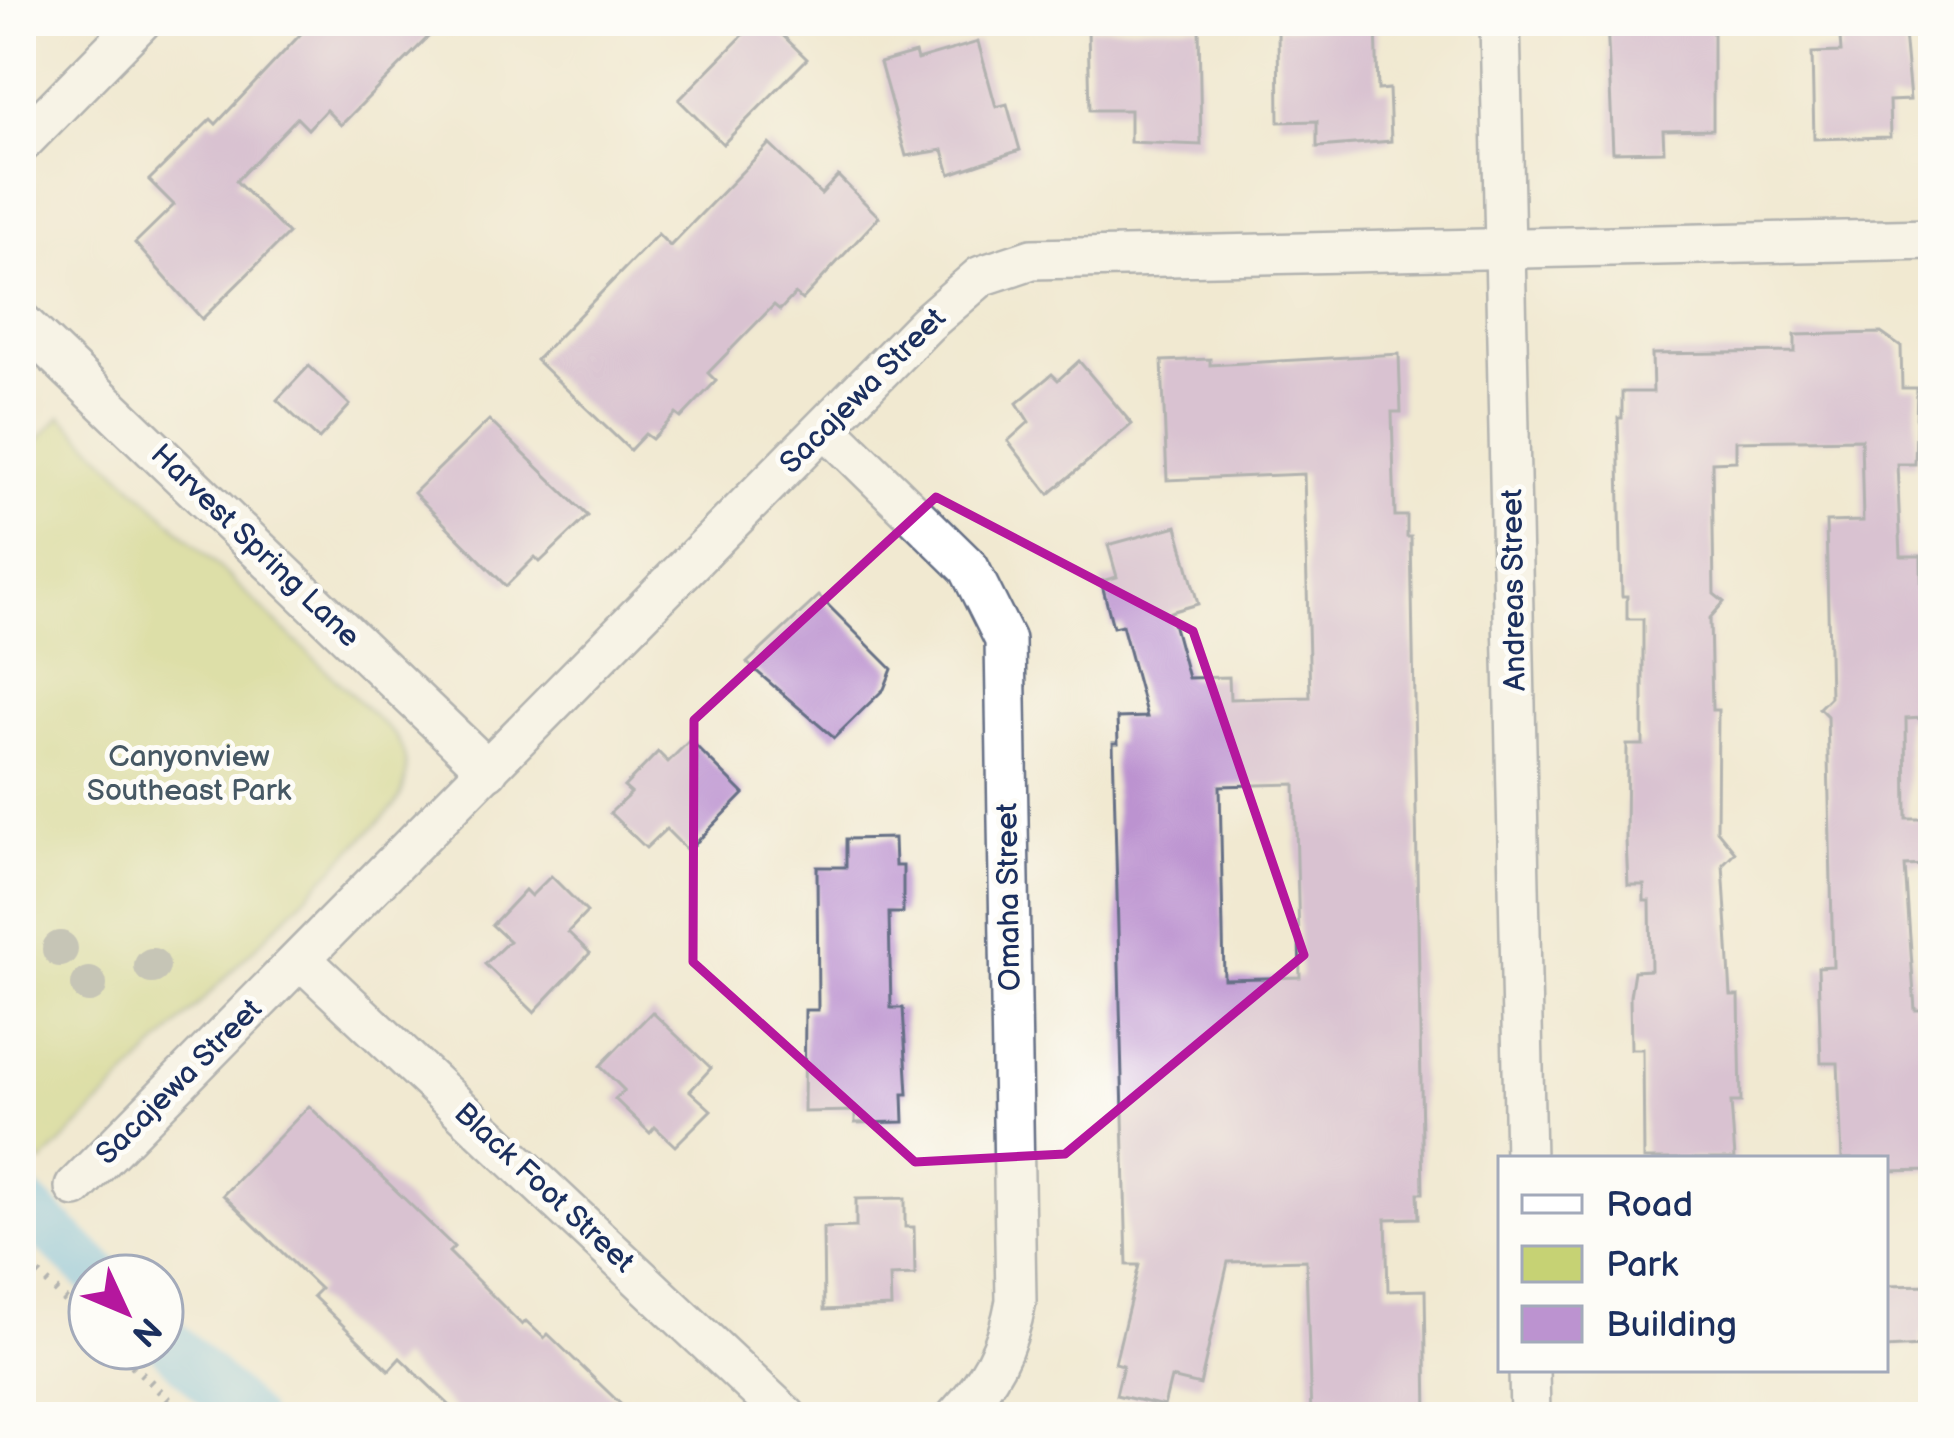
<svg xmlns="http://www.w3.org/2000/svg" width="1954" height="1438" font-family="'Balsamiq Sans',sans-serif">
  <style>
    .green { fill: #c6d274; stroke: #708069; stroke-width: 3 }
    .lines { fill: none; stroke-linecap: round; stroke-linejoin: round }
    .canal { stroke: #6ebfe9; stroke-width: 48 }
    .building { fill: #bc93d0; fill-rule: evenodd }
    .minor-casing { stroke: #667086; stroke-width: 44 }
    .path { stroke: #667086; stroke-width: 8; stroke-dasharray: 3 9; stroke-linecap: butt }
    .minor { stroke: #fff; stroke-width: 39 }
    .tree { fill: #939995 }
    .marked { fill: none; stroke: #b5179e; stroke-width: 9; stroke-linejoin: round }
    .labels { text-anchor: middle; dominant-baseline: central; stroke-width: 10; stroke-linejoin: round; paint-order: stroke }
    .street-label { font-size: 30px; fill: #1b2f5e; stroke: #fdfcf7 }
    .park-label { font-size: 30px; fill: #465864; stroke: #fdfcf7 }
  </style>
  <rect width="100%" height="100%" fill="#fdfcf7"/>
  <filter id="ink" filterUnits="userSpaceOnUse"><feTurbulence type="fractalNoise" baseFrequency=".00833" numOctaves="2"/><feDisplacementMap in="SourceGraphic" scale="24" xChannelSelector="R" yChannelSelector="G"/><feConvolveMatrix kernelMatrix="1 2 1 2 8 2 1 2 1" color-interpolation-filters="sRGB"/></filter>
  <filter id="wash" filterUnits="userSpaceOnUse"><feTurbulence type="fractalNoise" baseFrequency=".004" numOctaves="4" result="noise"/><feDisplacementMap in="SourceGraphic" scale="48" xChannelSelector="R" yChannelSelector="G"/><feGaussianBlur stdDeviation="2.7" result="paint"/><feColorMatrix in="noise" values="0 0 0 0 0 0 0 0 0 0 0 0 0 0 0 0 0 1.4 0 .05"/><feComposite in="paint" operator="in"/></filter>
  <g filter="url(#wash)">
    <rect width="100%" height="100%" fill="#f1e9d1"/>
    <path class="green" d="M61,416l335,321c14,23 14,48 -2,70l-352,356 -21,-19v-686z"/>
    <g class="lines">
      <g class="canal">
        <path d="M21,1202l78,74"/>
        <path d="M162,1336l85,81"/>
      </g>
    </g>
    <g id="blocks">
      <g class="building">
        <path d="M313,21h131l-103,104 -15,-15 -18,19 -11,-11 -61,63 52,53 -86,85 -67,-76 39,-38 -25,-25 62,-61 5,5z"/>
        <path d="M757,21h11l39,38 -84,85 -44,-44z"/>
        <path d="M1607,21h106v108l-50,1 1,21 -51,1z"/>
        <path d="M1903,22l7,78 -21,1 1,36 -76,2 -2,-86 29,-1 -2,-29z"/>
        <path d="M1199,25l2,120 -71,-3v-32h-40l-2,-82z"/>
        <path d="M1376,25l2,65 11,-1 2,52 -74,6v-26l-38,1 -1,-94z"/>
        <path d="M978,42l18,65 11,-3 13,46 -70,24 -7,-24 -37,6 -26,-93 35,-10 2,7z"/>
        <path d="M769,144l52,50 17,-18 41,41 -77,83 -7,-6 -15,16 -6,-5 -66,68 8,8 -35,37 -5,-4 -24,25 -7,-5 -15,16 -94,-90 122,-126 12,12z"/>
        <path d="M1881,333l20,14 1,41h15l-2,76h-18l4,92h20l2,162 -17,1 1,100h18l1,46 -21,1 10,144h16l2,160 -48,1v-12h-43l-4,-96h-17l-3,-96 15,-1 -6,-250 -8,-8 11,-11 -4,-175 37,-1 -2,-82 -125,2v20l-24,1 2,132 10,8 -14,16 2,92h6l-1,120 18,22 -12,12 8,132h8l2,106h-10l4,57h-91l-1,-110h-12l-1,-53 4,-25 17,-1 -1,-69h-6v-16h-16l-2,-45 1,-95h16v-126h-16v-23h-5l-4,-178h4v-26h31l-1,-38 143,-2v-17z"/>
        <path d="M1399,354l2,58h-9l3,104h12v21h4l12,656h-5l1,25 -33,1 2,72 37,-1 2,127h-116l-5,-157 -78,2 -28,123 -29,-7 -7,28 -48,-11 7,-30 -8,-2 24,-98h-12l-14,-522h5l-1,-25 30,-1 -25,-92 -9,2 -12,-46 16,-4 -9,-32 69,-19 21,78 -28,8 18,66 41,-1 1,22 80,-2 -6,-223 -137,6 -5,-119 48,-2v6zM1295,784l5,193 -76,2 -4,-193z"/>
        <path d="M1079,361l53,63 -83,70 -41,-53 21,-19 -12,-19 35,-29 6,6z"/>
        <path d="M309,366l41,39 -31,34 -42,-39z"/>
        <path d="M489,420l99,96 -48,46 -5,-5 -29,29 -92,-93z"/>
        <path d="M819,596l73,73 -8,20 -50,49 -87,-75z"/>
        <path d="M690,740l54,54 -56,57 -22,-22 -20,19 -36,-35 21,-20 -7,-6 34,-35 10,10z"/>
        <path d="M894,838l1,28h8v47h-14l2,95h12l5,86h-5l1,28 -49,1v-12l-51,1 1,-102h13l-1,-143h29v-28z"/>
        <path d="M551,876l36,36 -19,20 22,21 -56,59 -49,-48 24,-23 -17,-16 33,-35 6,6z"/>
        <path d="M652,1012l59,56 -21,23 21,19 -36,36 -20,-19 -5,6 -35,-34 9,-9 -24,-24z"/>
        <path d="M309,1106l145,141 -5,5 73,73 4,-4 18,17 4,-4 86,83h-172l-62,-59 -11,12 -76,-74 7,-7 -97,-94z"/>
        <path d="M905,1198v29h9l1,48 -25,1 1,31 -67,3 -1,-82 33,-1v-28z"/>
        <path d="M1933,1285v47l-11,1v13l-37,2v-62z"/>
      </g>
    </g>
  </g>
  <g filter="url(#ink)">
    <use href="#blocks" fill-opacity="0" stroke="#667086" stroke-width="3"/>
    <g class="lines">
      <g class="minor-casing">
        <g id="minor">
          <path d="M1500,21l25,1138"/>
          <path d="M21,143l120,-122"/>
          <path d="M21,322l467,448"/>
          <path d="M826,428l143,140 36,72 11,661c-9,49 -26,79 -60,116"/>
          <path d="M301,959l486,458"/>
          <path d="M75,1187l851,-863 55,-48 51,-17 901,-20"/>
          <path d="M1529,1369l1,48"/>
        </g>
      </g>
      <g class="path">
        <path d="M21,1257l69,67"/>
        <path d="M115,1348l72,69"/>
      </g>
      <use href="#minor" class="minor"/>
    </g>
    <g class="tree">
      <circle cx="60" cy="949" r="18"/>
      <circle cx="152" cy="966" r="18"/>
      <circle cx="89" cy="985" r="18"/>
    </g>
  </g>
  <path d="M0 0H1954V1438H0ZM936,497l257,134 111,324 -239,199 -150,8 -222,-200 1,-242z" fill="#f1e9d1" fill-opacity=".55" fill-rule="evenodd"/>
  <path class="marked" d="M936,497l257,134 111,324 -239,199 -150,8 -222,-200 1,-242z"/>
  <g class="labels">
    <g class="street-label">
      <text transform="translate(863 391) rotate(-45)">Sacajewa Street</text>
      <text transform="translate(255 546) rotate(44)">Harvest Spring Lane</text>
      <text transform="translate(1514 590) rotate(-91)">Andreas Street</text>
      <text transform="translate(1009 897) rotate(-91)">Omaha Street</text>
      <text transform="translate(179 1082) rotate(-45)">Sacajewa Street</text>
      <text transform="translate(544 1188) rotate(43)">Black Foot Street</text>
    </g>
    <g class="park-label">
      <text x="189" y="757">Canyonview<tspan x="189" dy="34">Southeast Park</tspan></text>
    </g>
  </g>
  <rect width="1954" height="1438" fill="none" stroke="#fdfcf7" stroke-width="72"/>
  <rect x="1498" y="1156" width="390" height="216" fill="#fdfcf7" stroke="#a3aaba" stroke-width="3"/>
  <rect x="1522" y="1195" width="60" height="18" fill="#ffffff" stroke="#a3aaba" stroke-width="3"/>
  <text x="1606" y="1216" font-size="36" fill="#1b2f5e">Road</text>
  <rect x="1522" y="1246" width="60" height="36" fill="#c6d274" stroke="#a3aaba" stroke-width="3"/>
  <text x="1606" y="1276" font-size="36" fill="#1b2f5e">Park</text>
  <rect x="1522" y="1306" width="60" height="36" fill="#bc93d0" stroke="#a3aaba" stroke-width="3"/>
  <text x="1606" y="1336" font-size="36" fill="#1b2f5e">Building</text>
  <g transform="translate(126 1312) rotate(134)"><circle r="57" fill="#fdfcf7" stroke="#a3aaba" stroke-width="3"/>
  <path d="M0-9L21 45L0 30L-21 45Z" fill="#b5179e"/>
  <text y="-18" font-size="33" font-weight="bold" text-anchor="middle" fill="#1b2f5e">N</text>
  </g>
</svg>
